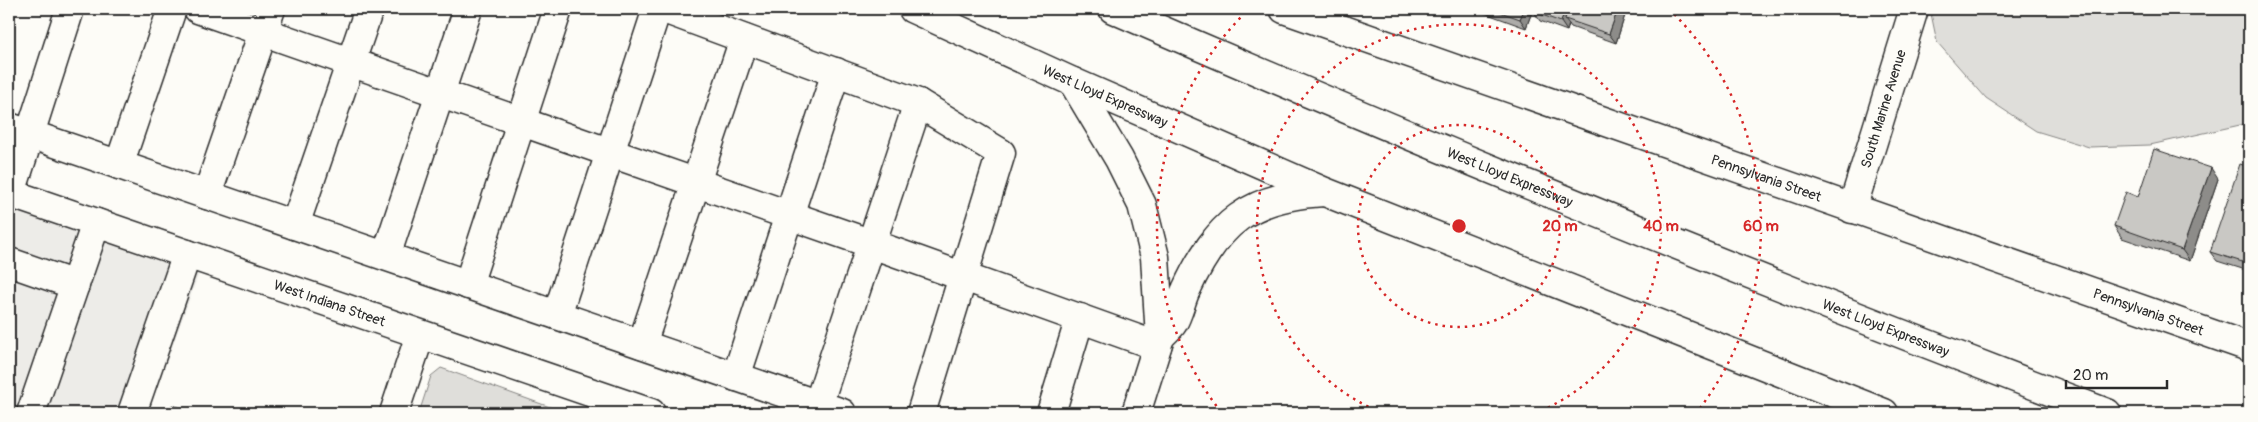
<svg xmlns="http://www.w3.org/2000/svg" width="2258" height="422" font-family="Pangolin,sans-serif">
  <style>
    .built { fill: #edece8 }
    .green { fill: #dfdeda; stroke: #858482 }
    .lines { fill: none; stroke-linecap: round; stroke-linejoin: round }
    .minor-casing { stroke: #2b2b2b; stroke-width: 31 }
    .highway-casing { stroke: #2b2b2b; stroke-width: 31 }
    .minor { stroke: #fdfcf7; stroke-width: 28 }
    .highway { stroke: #fdfcf7; stroke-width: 28 }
    .wall { fill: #adaca9; stroke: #2b2b2b }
    .shaded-wall { fill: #8d8c89; stroke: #2b2b2b }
    .building { fill: #c9c8c4; stroke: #2b2b2b }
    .ring { fill: none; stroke: #d62828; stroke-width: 2.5; stroke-dasharray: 2.5 5 }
    .labels { text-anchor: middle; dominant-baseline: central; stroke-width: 4.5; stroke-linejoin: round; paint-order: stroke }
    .street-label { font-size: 14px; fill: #2b2b2b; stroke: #fdfcf7 }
    .centre { fill: #d62828; stroke: #fdfcf7; stroke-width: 2.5 }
    .ring-label { font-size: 15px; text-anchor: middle; font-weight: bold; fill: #d62828; stroke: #fdfcf7; stroke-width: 4.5; stroke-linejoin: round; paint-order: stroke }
  </style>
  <rect width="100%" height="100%" fill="#fdfcf7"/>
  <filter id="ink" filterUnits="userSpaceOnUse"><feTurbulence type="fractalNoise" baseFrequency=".02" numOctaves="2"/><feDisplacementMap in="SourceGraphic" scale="10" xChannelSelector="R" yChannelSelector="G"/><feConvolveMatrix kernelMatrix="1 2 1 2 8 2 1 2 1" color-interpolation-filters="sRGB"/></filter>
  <g filter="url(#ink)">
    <path class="built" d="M9,206l190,67 -51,140h-139z"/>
    <g class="green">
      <path d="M1930,9h319v114l-99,22 -61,2 -53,-16 -50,-33 -49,-56z"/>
      <path d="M441,368l120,43 -1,2h-141l12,-37z"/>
    </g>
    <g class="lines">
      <g class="minor-casing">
        <g id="minor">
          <path d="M198,9l674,235 285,102"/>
          <path d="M664,9l254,94 83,50 -80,260"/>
          <path id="s1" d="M1284,9l965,338"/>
          <path d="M9,127l833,286"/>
          <path d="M119,165l53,-156"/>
          <path id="s2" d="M9,193l642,220"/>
          <path d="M11,193l59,-184"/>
          <path d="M207,195l64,-186"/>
          <path id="s3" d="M1852,209l62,-200"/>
          <path d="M295,225l74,-216"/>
          <path d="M386,256l82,-247"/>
          <path d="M9,262l66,23"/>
          <path d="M468,285l90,-276"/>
          <path d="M557,315l100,-306"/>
          <path d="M642,344l102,-305"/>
          <path d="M736,377l100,-305"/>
          <path d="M818,405l100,-302"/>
          <path d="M31,413l65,-190"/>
          <path d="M132,413l55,-159"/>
          <path d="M394,413l26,-78"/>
          <path d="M1051,413l29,-95"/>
          <path d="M1136,413l24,-76"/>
        </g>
      </g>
      <g class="highway-casing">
        <g id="highway">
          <path id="s4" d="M913,9l160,73 252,110 559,221"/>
          <path id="s5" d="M1113,9c328,143 660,277 994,404"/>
          <path d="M1073,82l46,77 23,46 13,52 5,80"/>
          <path d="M1160,337c4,-5 10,-9 13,-14 6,-10 8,-23 13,-33 31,-67 63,-94 138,-98"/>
        </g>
      </g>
      <use href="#minor" class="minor"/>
      <use href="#highway" class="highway"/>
    </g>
    <g class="wall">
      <path d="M1480,9h53l-7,19 -44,-16z"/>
      <path d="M1535,9h92l-11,34 -45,-16 -2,-3 -2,7 -27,-10 -6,-9z"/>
      <path d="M2249,167v104l-32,-10 -7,-9z"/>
      <path d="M2218,179l-28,82 -68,-23 -8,-12 24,-29z"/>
    </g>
    <g class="shaded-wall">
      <path d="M1524,9h9l-7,19 -6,-9z"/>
      <path d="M1565,9h10l-10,10 4,5 -2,7 -6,-9z"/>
      <path d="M1618,9h9l-11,34 -7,-9z"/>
      <path d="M2211,168l7,11 -28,82 -8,-11z"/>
      <path d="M9,302l2,4 -2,8z"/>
    </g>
    <g class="building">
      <path d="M1492,9h32l-4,10z"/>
      <path d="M1535,9h30l-4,13 -27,-10z"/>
      <path d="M1568,9h50l-9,25 -44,-15z"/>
      <path d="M2154,149l57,19 -29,82 -68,-24 12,-34 12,5z"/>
      <path d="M2240,164l9,3v97l-39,-12z"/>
      <path d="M172,405l22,8h-25z"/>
    </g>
  </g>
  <g class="ring">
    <circle cx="1459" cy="226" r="101"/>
    <path d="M1382 413A202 202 0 1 1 1536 413"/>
    <path d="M1221 412A302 302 0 0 1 1249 9M1669 9A302 302 0 0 1 1697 412"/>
  </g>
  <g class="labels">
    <g class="street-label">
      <text stroke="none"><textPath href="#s4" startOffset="211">West Lloyd Expressway</textPath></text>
      <text stroke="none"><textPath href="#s3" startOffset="105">South Marine Avenue</textPath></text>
      <text stroke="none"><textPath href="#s5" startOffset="431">West Lloyd Expressway</textPath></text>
      <text stroke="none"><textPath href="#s1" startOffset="511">Pennsylvania Street</textPath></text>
      <text stroke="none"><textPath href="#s2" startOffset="339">West Indiana Street</textPath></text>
      <text stroke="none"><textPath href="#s1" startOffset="916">Pennsylvania Street</textPath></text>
      <text stroke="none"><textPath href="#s5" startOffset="836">West Lloyd Expressway</textPath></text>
    </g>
  </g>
  <circle cx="1459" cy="226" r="8" class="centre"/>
  <g class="ring-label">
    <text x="1560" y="231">20 m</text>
    <text x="1661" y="231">40 m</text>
    <text x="1761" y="231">60 m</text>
  </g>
  <rect width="2258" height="422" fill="none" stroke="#fdfcf7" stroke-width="30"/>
  <rect x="15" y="15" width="2228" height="392" fill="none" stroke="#2b2b2b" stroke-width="2" filter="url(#ink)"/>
  <path d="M2066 380v8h101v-8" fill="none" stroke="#2b2b2b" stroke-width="2.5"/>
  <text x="2073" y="380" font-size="15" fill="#2b2b2b" stroke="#fdfcf7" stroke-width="4" paint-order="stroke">20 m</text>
</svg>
